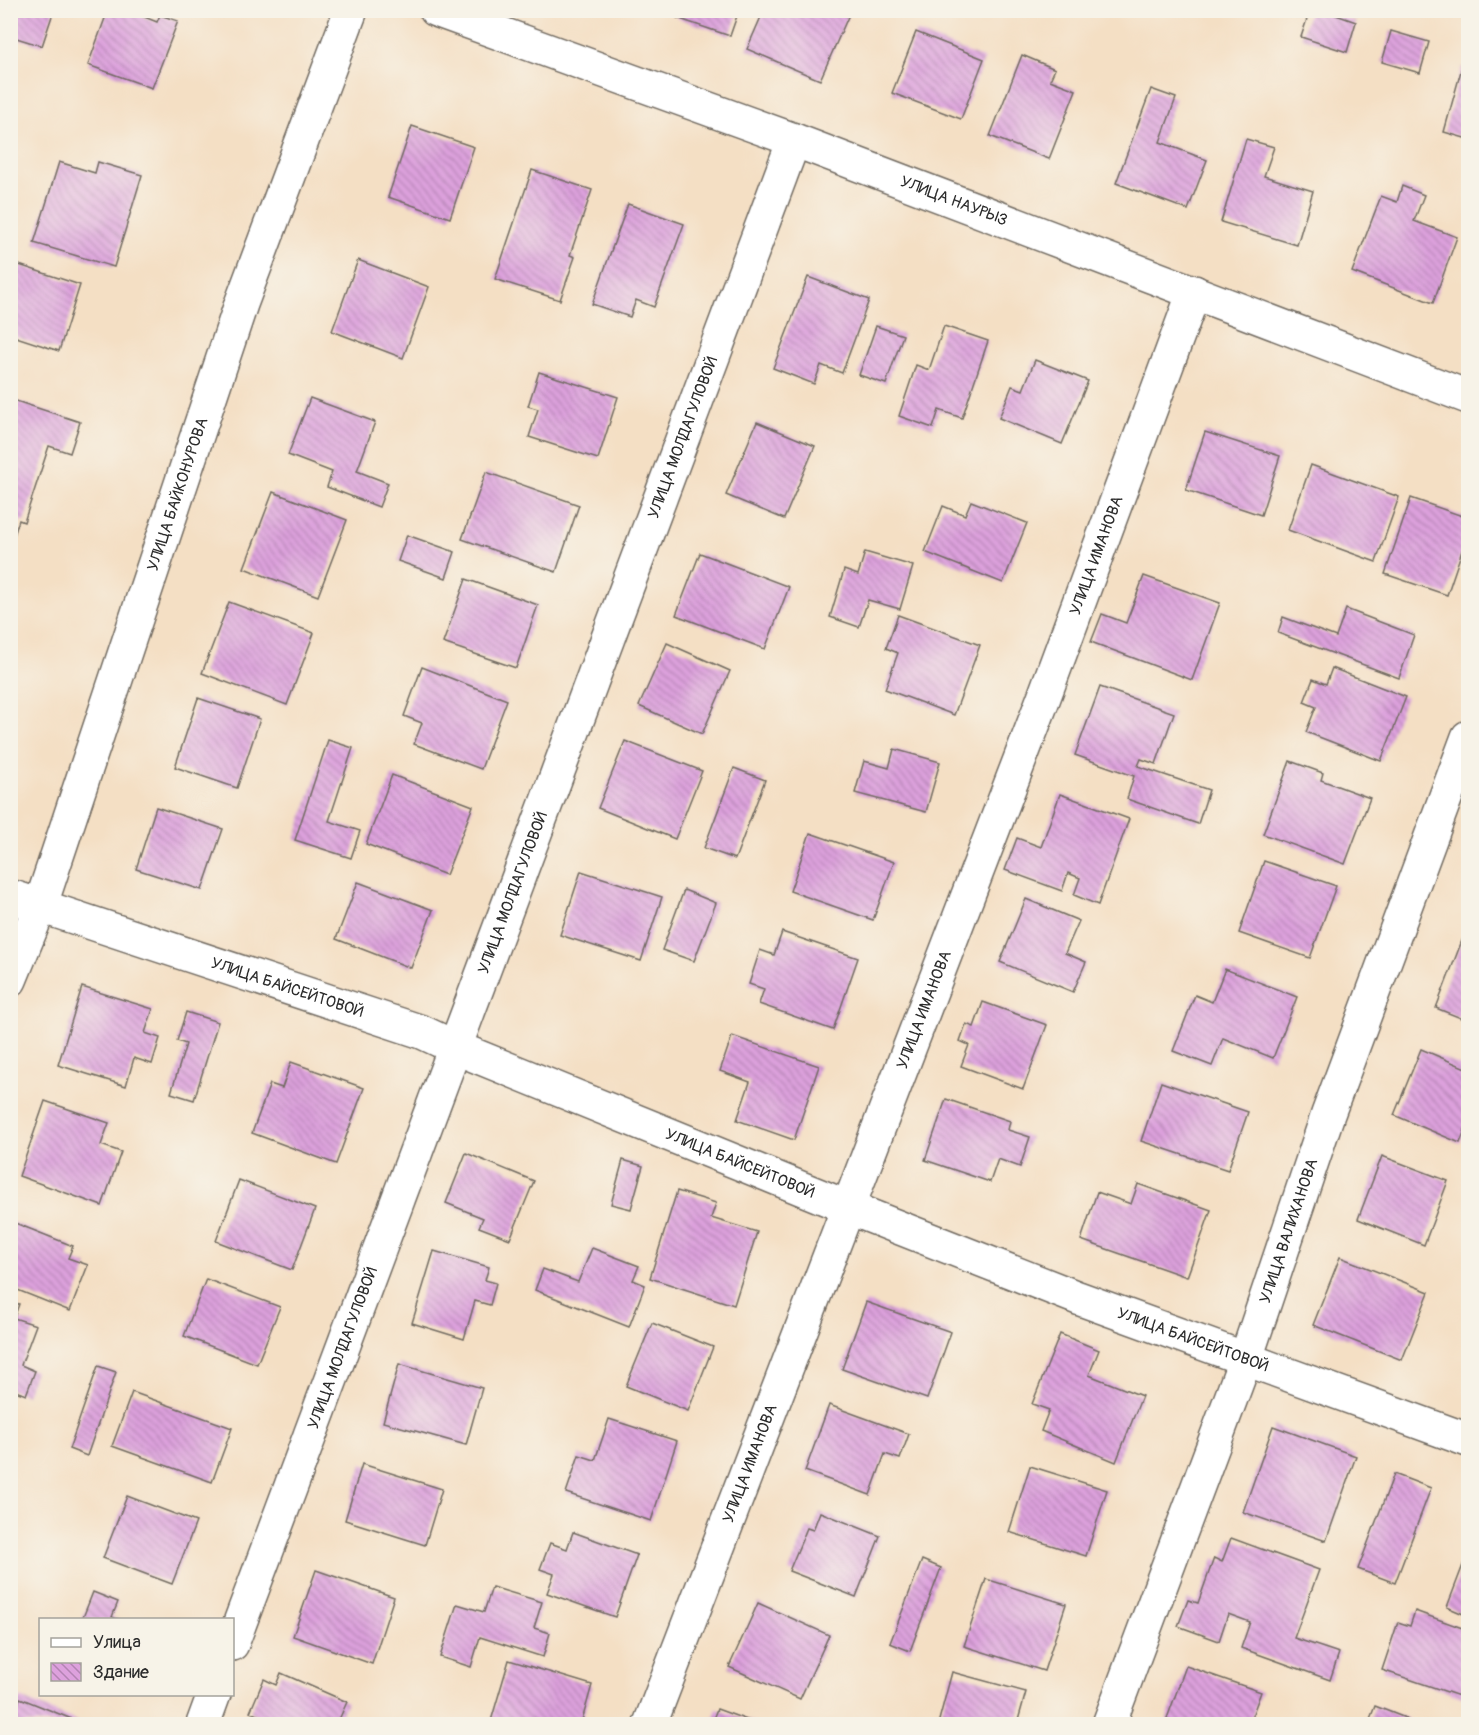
<svg xmlns="http://www.w3.org/2000/svg" width="1479" height="1735" font-family="Pangolin,sans-serif">
  <style>
    .building { fill: url(#building-back-hatch) }
    .lines { fill: none; stroke-linecap: round; stroke-linejoin: round }
    .minor-casing { stroke: #716a61; stroke-width: 36 }
    .minor { stroke: #fff; stroke-width: 33 }
    .labels { text-anchor: middle; dominant-baseline: central; stroke-width: 4.5; stroke-linejoin: round; paint-order: stroke }
    .street-label { font-size: 16px; fill: #2b2b2b; stroke: #f7f3e8 }
  </style>
  <defs>
    <pattern id="building-back-hatch" width="6" height="6" patternUnits="userSpaceOnUse" patternTransform="scale(1.5)"><rect width="6" height="6" fill="#dda1dd"/><path d="M-1 5l2 2M0 0l6 6M5-1l2 2" fill="none" stroke="#b383b3"/></pattern>
  </defs>
  <rect width="100%" height="100%" fill="#f7f3e8"/>
  <filter id="ink" filterUnits="userSpaceOnUse"><feTurbulence type="fractalNoise" baseFrequency=".0167" numOctaves="2"/><feDisplacementMap in="SourceGraphic" scale="12" xChannelSelector="R" yChannelSelector="G"/><feConvolveMatrix kernelMatrix="1 2 1 2 8 2 1 2 1" color-interpolation-filters="sRGB"/></filter>
  <filter id="wash" filterUnits="userSpaceOnUse"><feTurbulence type="fractalNoise" baseFrequency=".008" numOctaves="4" result="noise"/><feDisplacementMap in="SourceGraphic" scale="24" xChannelSelector="R" yChannelSelector="G"/><feGaussianBlur stdDeviation="1.35" result="paint"/><feColorMatrix in="noise" values="0 0 0 0 0 0 0 0 0 0 0 0 0 0 0 0 0 1.4 0 .05"/><feComposite in="paint" operator="in"/></filter>
  <g filter="url(#wash)">
    <rect width="100%" height="100%" fill="#f4dfc4"/>
    <g id="blocks">
      <g class="building">
        <path d="M10,10h44l-12,36 -32,-10z"/>
        <path d="M108,10h19l30,12 3,-7 18,6 -26,67 -64,-23z"/>
        <path d="M680,10h59l-9,26 -53,-18z"/>
        <path d="M764,10h87l-31,70 -73,-31z"/>
        <path d="M1310,10h12l34,12 -9,30 -46,-15z"/>
        <path d="M1391,31l38,11 -9,31 -38,-11z"/>
        <path d="M916,32l68,27 -23,60 -69,-26z"/>
        <path d="M1022,55l33,14 -5,11 26,10 -27,69 -59,-23z"/>
        <path d="M1462,67l6,1v71l-24,-7z"/>
        <path d="M1151,89l25,9 -16,44 47,18 -19,50 -72,-27z"/>
        <path d="M412,126l62,21 -24,71 -62,-21z"/>
        <path d="M1246,139l28,8 -10,29 49,15 -16,54 -76,-23z"/>
        <path d="M59,162l36,11 3,-11 44,13 -28,92 -80,-24z"/>
        <path d="M532,170l60,20 -22,65 5,2 -15,43 -65,-21z"/>
        <path d="M1402,186l22,9 -10,26 43,16 -24,66 -81,-31 29,-76 16,6z"/>
        <path d="M628,204l56,20 -30,83 -18,-7 -6,17 -38,-13z"/>
        <path d="M358,260l71,27 -26,71 -71,-27z"/>
        <path d="M10,262l70,23 -21,66 -49,-16z"/>
        <path d="M808,277l61,23 -27,73 -21,-8 -7,19 -41,-16z"/>
        <path d="M876,326l27,9 -17,49 -27,-9z"/>
        <path d="M944,326l44,15 -26,77 -23,-8 -6,18 -34,-12 17,-51 13,5z"/>
        <path d="M1035,360l53,21 -26,63 -63,-26 13,-32 11,4z"/>
        <path d="M539,372l79,25 -20,62 -69,-22 9,-28 -10,-3z"/>
        <path d="M310,398l65,24 -18,49 31,12 -9,24 -52,-20 5,-15 -44,-17z"/>
        <path d="M10,399l70,23 -10,31 -21,-7 -25,76 -5,-2 -8,25z"/>
        <path d="M757,422l58,24 -31,73 -58,-24z"/>
        <path d="M1205,432l75,24 -19,59 -75,-25z"/>
        <path d="M1311,465l88,32 -23,65 -88,-32z"/>
        <path d="M486,472l93,33 -23,67 -94,-33z"/>
        <path d="M273,492l74,28 -29,76 -74,-28z"/>
        <path d="M1411,498l57,20v15l-21,62 -62,-21z"/>
        <path d="M971,501l56,22 -24,60 -78,-31 18,-46 22,9z"/>
        <path d="M407,535l48,17 -9,26 -48,-17z"/>
        <path d="M865,552l48,14 -13,43 -32,-9 -9,27 -29,-10 14,-47 14,5z"/>
        <path d="M700,553l89,34 -24,62 -89,-34z"/>
        <path d="M1144,576l76,27 -28,77 -101,-38 11,-28 24,9z"/>
        <path d="M466,579l72,26 -22,63 -73,-25z"/>
        <path d="M229,602l85,31 -27,72 -85,-32z"/>
        <path d="M1346,609l68,26 -15,43 -121,-45 5,-16 53,20z"/>
        <path d="M898,615l82,30 -26,70 -69,-26 13,-36 -12,-5z"/>
        <path d="M667,643l63,28 -28,63 -63,-28z"/>
        <path d="M422,667l85,33 -26,69 -67,-25 8,-21 -18,-7z"/>
        <path d="M1332,668l74,29 -25,64 -75,-29 10,-25 -12,-5 9,-23 13,5z"/>
        <path d="M1100,687l74,26 -18,51 -15,-5 -3,7 71,24 -11,34 -71,-25 7,-23 -59,-21z"/>
        <path d="M198,698l62,21 -23,69 -62,-21z"/>
        <path d="M328,740l25,8 -24,73 31,10 -9,27 -56,-18z"/>
        <path d="M625,741l77,30 -27,68 -77,-31z"/>
        <path d="M894,749l46,13 -14,50 -71,-19 9,-32 25,7z"/>
        <path d="M1290,761l33,12 -2,7 49,18 -25,66 -82,-30z"/>
        <path d="M734,768l31,12 -30,79 -31,-11z"/>
        <path d="M392,775l81,31 -27,69 -80,-31z"/>
        <path d="M1060,794l69,25 -31,86 -24,-10 6,-17 -12,-5 -6,18 -57,-21 12,-32 24,9z"/>
        <path d="M156,807l67,22 -21,61 -66,-21z"/>
        <path d="M810,833l84,29 -21,58 -83,-29z"/>
        <path d="M1264,861l72,25 -26,72 -71,-25z"/>
        <path d="M581,871l81,26 -21,64 -81,-26z"/>
        <path d="M358,882l75,28 -22,58 -75,-29z"/>
        <path d="M684,890l32,13 -22,58 -32,-11z"/>
        <path d="M1026,899l53,22 -14,32 21,9 -13,30 -73,-30z"/>
        <path d="M782,932l76,26 -25,72 -74,-26 5,-15 -15,-5 11,-34 14,5z"/>
        <path d="M1463,938l5,2v81l-32,-13z"/>
        <path d="M1225,969l72,28 -24,61 -50,-20 -11,28 -39,-15 22,-56 17,7z"/>
        <path d="M82,987l71,22 -8,24 15,5 -8,26 -18,-6 -8,28 -68,-21z"/>
        <path d="M983,1002l64,23 -24,64 -62,-23 8,-21 -9,-4 6,-17 8,3z"/>
        <path d="M186,1012l32,10 -24,78 -23,-7 15,-49 -9,-3z"/>
        <path d="M732,1036l87,30 -25,74 -57,-20 13,-38 -30,-11z"/>
        <path d="M1421,1049l47,20v53l-8,21 -66,-28z"/>
        <path d="M291,1062l73,26 -28,76 -84,-31 18,-49 12,4z"/>
        <path d="M1161,1082l87,30 -20,58 -87,-29z"/>
        <path d="M946,1099l64,22 -2,9 22,7 -10,30 -22,-8 -8,23 -65,-22z"/>
        <path d="M45,1101l64,22 -8,22 20,7 -19,54 -83,-30z"/>
        <path d="M466,1153l68,28 -24,58 -31,-12 4,-9 -37,-15z"/>
        <path d="M1382,1156l66,25 -24,64 -66,-26z"/>
        <path d="M623,1160l20,6 -12,43 -20,-5z"/>
        <path d="M239,1180l76,29 -23,61 -76,-29z"/>
        <path d="M1138,1184l73,26 -24,67 -106,-37 16,-48 34,12z"/>
        <path d="M677,1191l39,12 -5,15 46,14 -23,73 -84,-27z"/>
        <path d="M10,1221l63,25 -5,12 20,7 -18,46 -60,-24z"/>
        <path d="M592,1248l47,18 -6,14 12,5 -16,42 -94,-37 8,-21 35,13z"/>
        <path d="M434,1251l55,16 -4,13 11,3 -6,22 -15,-4 -11,38 -52,-16z"/>
        <path d="M1340,1257l89,35 -27,68 -89,-35z"/>
        <path d="M206,1279l74,28 -23,57 -73,-28z"/>
        <path d="M10,1301l9,3 -5,14 22,7 -15,40 14,6 -9,24 -16,-6z"/>
        <path d="M866,1302l85,30 -24,67 -85,-30z"/>
        <path d="M652,1323l61,24 -25,64 -62,-25z"/>
        <path d="M1060,1334l39,16 -10,25 53,21 -26,66 -75,-31 8,-21 -17,-6z"/>
        <path d="M399,1364l83,24 -16,57 -83,-23z"/>
        <path d="M98,1366l18,6 -29,84 -18,-7z"/>
        <path d="M132,1392l100,36 -20,54 -100,-36z"/>
        <path d="M829,1405l80,29 -9,25 -15,-5 -15,41 -65,-24z"/>
        <path d="M609,1419l68,22 -26,80 -85,-28 13,-38 16,5z"/>
        <path d="M1273,1426l83,30 -30,85 -83,-29z"/>
        <path d="M362,1464l80,25 -17,56 -80,-25z"/>
        <path d="M1030,1466l77,24 -21,66 -77,-24z"/>
        <path d="M1394,1474l37,14 -36,95 -37,-14z"/>
        <path d="M127,1496l69,26 -24,62 -69,-26z"/>
        <path d="M820,1512l60,24 -24,61 -67,-26 18,-43 6,2z"/>
        <path d="M573,1532l64,23 -22,62 -68,-24 7,-19 -14,-5 10,-26 17,6z"/>
        <path d="M1231,1538l88,32 -25,68 45,15 -9,27 -89,-32 9,-26 -22,-8 -9,27 -41,-15 10,-26 10,3 16,-45 8,4z"/>
        <path d="M1468,1552v64l-21,-9z"/>
        <path d="M922,1560l19,8 -31,83 -20,-8z"/>
        <path d="M316,1570l78,27 -22,67 -79,-28z"/>
        <path d="M986,1579l80,25 -22,67 -80,-25z"/>
        <path d="M492,1587l50,15 -8,26 16,5 -7,24 -63,-20 -9,30 -31,-10 17,-53 27,8z"/>
        <path d="M93,1592l25,10 -6,15 7,3h-37z"/>
        <path d="M758,1603l71,32 -29,64 -71,-32z"/>
        <path d="M1415,1611l53,19v69l-86,-29 16,-48 12,4z"/>
        <path d="M509,1660l83,25 -11,39h-77l-13,-3z"/>
        <path d="M1186,1666l75,26 -12,32h-84z"/>
        <path d="M952,1672l74,20 -9,32h-79z"/>
        <path d="M281,1673l66,29 -10,22h-76l3,-6 -14,-6 14,-33 12,6z"/>
        <path d="M20,1698l64,26h-74z"/>
        <path d="M1375,1706l33,13 -2,5h-38z"/>
        <path d="M717,1709l41,15h-47z"/>
      </g>
    </g>
  </g>
  <g filter="url(#ink)">
    <use href="#blocks" fill-opacity="0" stroke="#716a61" stroke-width="1.5"/>
    <g class="lines">
      <g class="minor-casing">
        <g id="minor">
          <path id="s1" d="M436,10l358,130 674,257"/>
          <path id="s2" d="M10,896l412,136 32,15 393,160 231,91 390,142"/>
          <path id="s3" d="M10,980l30,-73 201,-603 110,-294"/>
          <path id="s4" d="M232,1644l562,-1504"/>
          <path d="M203,1724l11,-30"/>
          <path id="s5" d="M650,1724l394,-1027 150,-405"/>
          <path id="s6" d="M1109,1724l137,-366 82,-244 140,-377"/>
        </g>
      </g>
      <use href="#minor" class="minor"/>
    </g>
  </g>
  <g class="labels">
    <g class="street-label">
      <text stroke="none"><textPath href="#s1" startOffset="552">УЛИЦА НАУРЫЗ</textPath></text>
      <text stroke="none"><textPath href="#s4" startOffset="1288">УЛИЦА МОЛДАГУЛОВОЙ</textPath></text>
      <text stroke="none"><textPath href="#s3" startOffset="514">УЛИЦА БАЙКОНУРОВА</textPath></text>
      <text stroke="none"><textPath href="#s5" startOffset="1251">УЛИЦА ИМАНОВА</textPath></text>
      <text stroke="none"><textPath href="#s4" startOffset="802">УЛИЦА МОЛДАГУЛОВОЙ</textPath></text>
      <text stroke="none"><textPath href="#s2" startOffset="292">УЛИЦА БАЙСЕЙТОВОЙ</textPath></text>
      <text stroke="none"><textPath href="#s5" startOffset="765">УЛИЦА ИМАНОВА</textPath></text>
      <text stroke="none"><textPath href="#s2" startOffset="778">УЛИЦА БАЙСЕЙТОВОЙ</textPath></text>
      <text stroke="none"><textPath href="#s6" startOffset="525">УЛИЦА ВАЛИХАНОВА</textPath></text>
      <text stroke="none"><textPath href="#s2" startOffset="1264">УЛИЦА БАЙСЕЙТОВОЙ</textPath></text>
      <text stroke="none"><textPath href="#s4" startOffset="316">УЛИЦА МОЛДАГУЛОВОЙ</textPath></text>
      <text stroke="none"><textPath href="#s5" startOffset="279">УЛИЦА ИМАНОВА</textPath></text>
    </g>
  </g>
  <rect width="1479" height="1735" fill="none" stroke="#f7f3e8" stroke-width="36"/>
  <rect x="39" y="1618" width="195" height="78" fill="#f7f3e8" stroke="#a5a39c" stroke-width="1.5"/>
  <rect x="51" y="1638" width="30" height="9" fill="#ffffff" stroke="#a5a39c" stroke-width="1.5"/>
  <text x="93" y="1648" font-size="18" fill="#2b2b2b">Улица</text>
  <rect x="51" y="1663" width="30" height="18" fill="url(#building-back-hatch)" stroke="#a5a39c" stroke-width="1.5"/>
  <text x="93" y="1678" font-size="18" fill="#2b2b2b">Здание</text>
</svg>
